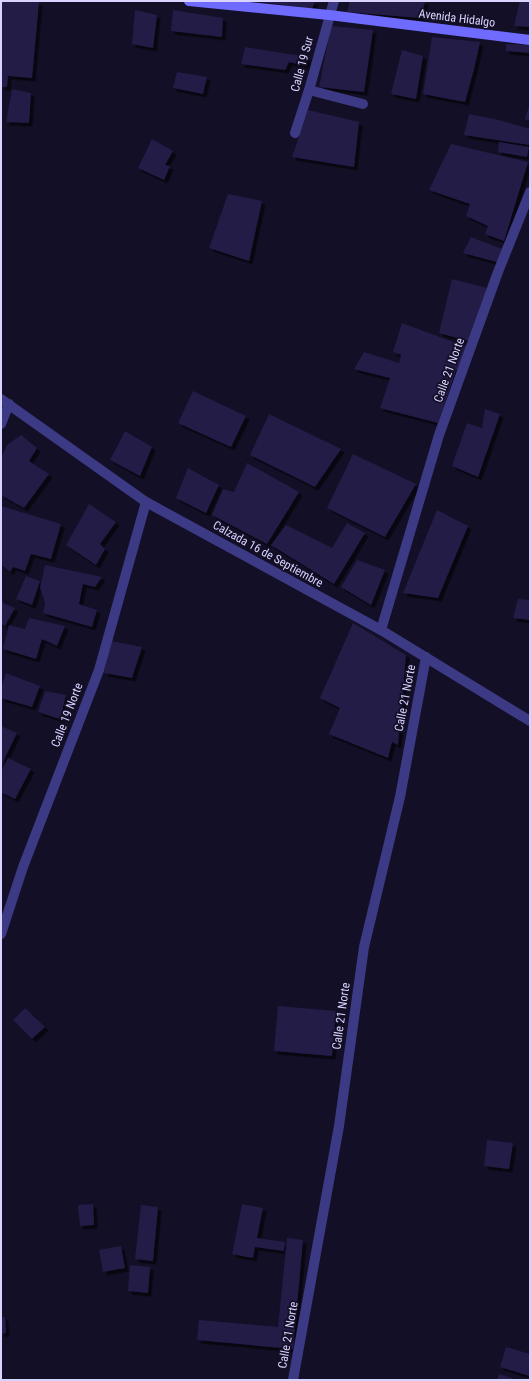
<svg xmlns="http://www.w3.org/2000/svg" width="531" height="1381" font-family="'Roboto Condensed',sans-serif">
  <style>
    .building { fill: #241b47; filter: url(#shadow) }
    .lines { fill: none; stroke-linecap: round; stroke-linejoin: round }
    .street { stroke: #3d3a85; stroke-width: 10 }
    .secondary { stroke: #6f6bff; stroke-width: 10 }
    .labels { text-anchor: middle; dominant-baseline: central; stroke-width: 3.5; stroke-linejoin: round; paint-order: stroke }
    .street-label { font-size: 12px; fill: #d9d4ff; stroke: #130f26 }
  </style>
  <defs>
    <filter id="shadow"><feDropShadow dx="3.5" dy="3.5" stdDeviation="0" flood-color="#0009"/></filter>
  </defs>
  <rect width="100%" height="100%" fill="#130f26"/>
  <g class="building">
    <path d="M1,1l38,1 -7,76 -24,-2 -1,11h-6z"/>
    <path d="M255,1h60l-3,8z"/>
    <path d="M350,1h75l-4,17 -74,-6z"/>
    <path d="M520,1h10v26l-16,-1z"/>
    <path d="M135,10l22,5 -4,33 -21,-4z"/>
    <path d="M173,10l50,8 -1,19 -51,-6z"/>
    <path d="M331,26l42,4 -9,62 -45,-5z"/>
    <path d="M432,37l48,5 -6,27 -9,33 -42,-8z"/>
    <path d="M506,44l24,1v8l-24,-2z"/>
    <path d="M245,47l63,10 -2,9 -17,-4 -4,8 -44,-6z"/>
    <path d="M402,50l21,6 -7,43 -25,-5z"/>
    <path d="M177,72l30,5 -4,17 -30,-6z"/>
    <path d="M12,89l19,4 -2,30 -23,-1z"/>
    <path d="M530,103v18l-5,-2z"/>
    <path d="M308,110l51,12 -5,45 -62,-10z"/>
    <path d="M469,114l30,6 31,9v16l-66,-10z"/>
    <path d="M152,139l21,12 -8,14 5,1 -6,14 -26,-12z"/>
    <path d="M499,142l30,5 -2,10 -29,-5z"/>
    <path d="M451,144l77,18 -24,79 -19,-7 3,-8 -22,-10 4,-12 -41,-14z"/>
    <path d="M228,194l34,7 -13,60 -40,-13z"/>
    <path d="M471,237l31,12 -5,13 -34,-9z"/>
    <path d="M452,279l35,9 -15,54 -33,-9z"/>
    <path d="M402,323l65,24 -5,25 -6,-2 -18,53 -58,-15 10,-30 -36,-9 10,-17 35,11 2,-8 -8,-3z"/>
    <path d="M193,391l53,25 -15,31 -53,-24z"/>
    <path d="M485,409l15,5 -22,63 -26,-11 15,-43 15,5z"/>
    <path d="M269,414l72,35 -26,38 -65,-32z"/>
    <path d="M125,431l27,16 -12,29 -30,-16z"/>
    <path d="M21,435l16,13 -8,13 20,13 -25,34 -23,-13v-37l6,-13z"/>
    <path d="M353,454l63,30 -31,53 -58,-29z"/>
    <path d="M247,463l52,29 -32,52 -55,-29 11,-26 11,3z"/>
    <path d="M188,468l31,17 -13,28 -30,-15z"/>
    <path d="M89,504l27,18 -16,22 5,5 -9,16 -30,-20z"/>
    <path d="M1,506l60,18 -10,35 -20,-5 -6,17 -12,-4 -3,5 -9,-8z"/>
    <path d="M437,510l31,16 -30,72 -35,-5z"/>
    <path d="M347,523l18,10 -31,51 -63,-39 15,-20 46,23z"/>
    <path d="M357,560l28,10 -14,35 -30,-18z"/>
    <path d="M45,565l57,12 -7,10 -12,-3 -4,20 18,6 -5,17 -49,-14 2,-10 -5,-15z"/>
    <path d="M26,576l14,5 -8,24 -16,-6z"/>
    <path d="M1,595l2,8 12,5 -10,18 -4,-3z"/>
    <path d="M518,599l12,1v20l-17,-2z"/>
    <path d="M29,618l36,8 -8,20 -15,-7 -6,20 -33,-10 6,-24 16,4z"/>
    <path d="M353,623l53,32 -8,90 -6,-3 -4,16 -59,-24 11,-26 -20,-10z"/>
    <path d="M111,641l31,6 -10,31 -28,-5z"/>
    <path d="M6,673l34,13 -8,21 -31,-9v-10z"/>
    <path d="M45,691l21,4 -6,24 -22,-7z"/>
    <path d="M1,726l16,7 -16,33z"/>
    <path d="M8,758l23,11 -16,30 -14,-7v-20z"/>
    <path d="M278,1006l58,5 -4,45 -58,-5z"/>
    <path d="M25,1008l20,19 -13,12 -19,-19z"/>
    <path d="M487,1140l26,3 -4,26 -25,-3z"/>
    <path d="M93,1204l1,21 -14,1 -2,-21z"/>
    <path d="M242,1204l21,4 -6,30 28,4 -1,9 -29,-4 -2,11 -21,-4z"/>
    <path d="M141,1205l17,2 -5,54 -18,-2z"/>
    <path d="M287,1238l16,2 -10,109 -96,-9 2,-20 79,7z"/>
    <path d="M121,1246l4,22 -22,4 -4,-22z"/>
    <path d="M130,1265l20,2 -2,26 -20,-2z"/>
    <path d="M1,1317h4l1,16 -5,1z"/>
    <path d="M506,1347l24,7v22l-30,-9z"/>
    <path d="M499,1374l19,6h-21z"/>
  </g>
  <g class="lines">
    <g class="street">
      <path d="M309,90l54,14"/>
      <path d="M295,133l14,-43 25,-89"/>
      <path d="M1,399l145,103 235,128 149,91"/>
      <path d="M1,424l8,-20"/>
      <path d="M381,630l58,-195 59,-163 32,-80"/>
      <path d="M1,934l22,-67 76,-197 47,-168"/>
      <path d="M293,1380l46,-254 25,-179 36,-150 26,-140"/>
    </g>
    <path class="secondary" d="M189,1l140,14 201,25"/>
  </g>
  <g class="labels">
    <g class="street-label">
      <text transform="translate(457 18) rotate(7)">Avenida Hidalgo</text>
      <text transform="translate(302 64) rotate(-75)">Calle 19 Sur</text>
      <text transform="translate(449 370) rotate(-70)">Calle 21 Norte</text>
      <text transform="translate(268 554) rotate(29)">Calzada 16 de Septiembre</text>
      <text transform="translate(405 698) rotate(-79)">Calle 21 Norte</text>
      <text transform="translate(67 715) rotate(-69)">Calle 19 Norte</text>
      <text transform="translate(341 1016) rotate(-82)">Calle 21 Norte</text>
      <text transform="translate(288 1335) rotate(-80)">Calle 21 Norte</text>
    </g>
  </g>
  <rect width="531" height="1381" fill="none" stroke="#d9d4ff" stroke-width="4"/>
</svg>
